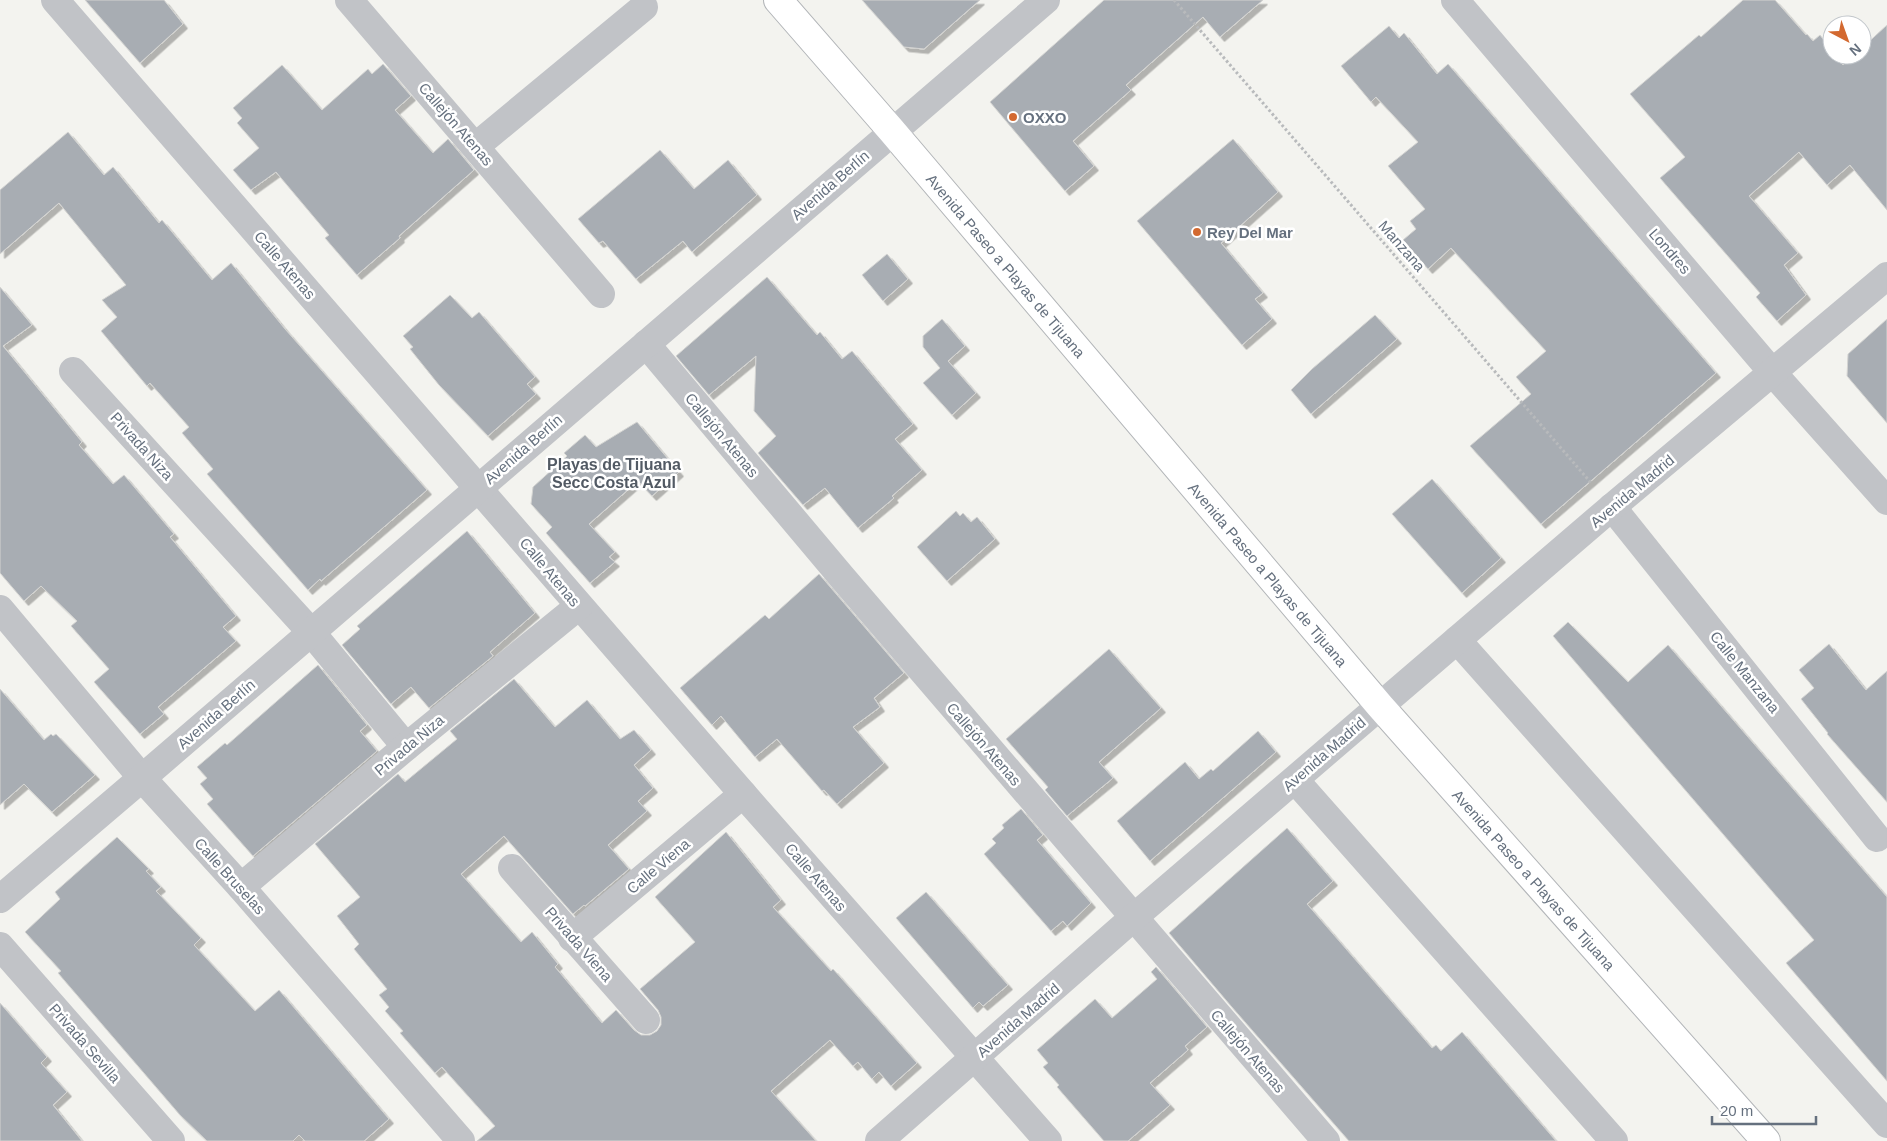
<svg xmlns="http://www.w3.org/2000/svg" width="1887" height="1141" font-family="Arial,sans-serif">
  <style>
    .building { fill: #a8adb3; stroke: #d4d4d2; filter: url(#shadow) }
    .lines { fill: none; stroke-linecap: round; stroke-linejoin: round }
    .major-casing { stroke: #b2b5b8; stroke-width: 30 }
    .path { stroke: #b8babc; stroke-width: 3; stroke-dasharray: 2.5 2.5; stroke-linecap: butt }
    .minor { stroke: #c1c3c7; stroke-width: 28 }
    .major { stroke: #fff; stroke-width: 28 }
    .poi-dot { fill: #d36930; stroke: #fff; stroke-width: 2 }
    .labels { text-anchor: middle; dominant-baseline: central; stroke-width: 5; stroke-linejoin: round; paint-order: stroke }
    .poi-label { font-size: 15px; font-weight: bold; fill: #65707e; stroke: #fff; text-anchor: start }
    .street-label { font-size: 15px; fill: #65707e; stroke: #fff }
    .neighbourhood-label { font-size: 16px; font-weight: bold; fill: #525a64; stroke: #fff }
  </style>
  <defs>
    <filter id="shadow"><feDropShadow dx="4.5" dy="4.5" stdDeviation="0" flood-color="#0004"/></filter>
  </defs>
  <rect width="100%" height="100%" fill="#f3f3ef"/>
  <g class="building">
    <path d="M85,0h79l19,24 -43,39z"/>
    <path d="M862,0h118l-56,49 -20,-2z"/>
    <path d="M1104,0h159l-43,37 -17,-20 -77,68 5,5 -58,51 21,25 -29,25 -75,-89z"/>
    <path d="M1743,0h32l31,35 1,-1 6,7 7,-6 12,16v4h3l8,10 11,-10h8v-7l25,-23v185l-37,-45 -23,20 -28,-33 -50,44 49,57 -14,12 22,30 -29,26 -21,-24 4,-4 -100,-115 25,-21 -55,-63 69,-59 2,2z"/>
    <path d="M1389,26l10,12 5,-5 33,41 11,-10 268,309 -175,151 -71,-78 61,-52 -15,-17 30,-26 -95,-103 -23,21 -25,-29 13,-11 -6,-8 15,-12 -37,-43 30,-24 -42,-45 -5,5 -30,-36z"/>
    <path d="M383,64l28,32 -16,14 38,43 15,-14 26,31 -75,66 1,2 -43,37 -32,-37 4,-3 -53,-63 -25,18 -18,-20 26,-22 -22,-25 5,-5 -9,-10 49,-43 40,45 46,-41 4,5z"/>
    <path d="M68,132l36,43 9,-8 46,56 3,-3 50,60 19,-17 54,66 142,161 -106,91 -1,-2 -12,11 -101,-116 6,-5 -31,-36 7,-6 -39,-44 -3,3 -46,-55 16,-14 -15,-17 24,-15 -67,-82 -59,51v-64z"/>
    <path d="M1233,139l45,53 -57,51 42,50 -8,6 17,20 -30,26 -105,-124z"/>
    <path d="M660,150l34,39 34,-29 29,35 -65,57 -9,-11 -47,38 -33,-38 -4,2 -21,-24z"/>
    <path d="M887,254l21,25 -25,22 -21,-26z"/>
    <path d="M767,277l50,58 3,-3 22,27 10,-8 61,73 -18,15 27,31 -30,26 2,2 -36,30 -33,-40 -22,17 -45,-52 18,-17 -22,-25 2,-55 -47,39 -33,-39z"/>
    <path d="M0,287l32,38 -29,21 79,96 -3,3 34,39 11,-9 50,59 -4,3 66,79 -13,11 13,14 -78,66 6,7 -24,20 -46,-52 15,-13 -38,-43 6,-5 -36,-35 -17,15 -24,-28z"/>
    <path d="M450,295l22,23 7,-6 56,65 -8,7 9,10 -48,42 -49,-51 -29,-36 3,-2 -10,-11z"/>
    <path d="M1375,315l22,24 -86,75 -20,-24 21,-21z"/>
    <path d="M942,319l23,27 -17,15 28,32 -24,22 -29,-32 17,-15 -17,-21v-11z"/>
    <path d="M1887,319v104l-40,-47 1,-22z"/>
    <path d="M637,422l42,50 -27,24 -14,-15 -49,43 26,28 -6,5 6,5 -25,21 -44,-50 6,-6 -21,-23 2,-17 34,-31 -3,-3 21,-18 11,12z"/>
    <path d="M1432,479l69,79 -39,35 -70,-79z"/>
    <path d="M956,511l4,5 3,-3 8,9 6,-5 18,22 -48,42 -30,-34z"/>
    <path d="M467,531l68,82 -45,39 3,4 -64,52 -18,-21 -20,17 -49,-59 18,-16 -3,-3z"/>
    <path d="M819,574l85,99 -30,25 6,9 -27,20 31,36 -47,41 -13,-14 -2,1 -45,-52 -22,18 -34,-41 -9,9 -32,-37 85,-73 4,4z"/>
    <path d="M1568,622l60,60 40,-37 219,252v184l-101,-118 28,-23 -261,-304z"/>
    <path d="M1829,644l37,46 21,-19v131l-60,-68 1,-1 -27,-34 13,-11 -15,-18z"/>
    <path d="M1109,649l52,59 -62,54 14,16 -46,38 -22,-26 3,-3 -42,-48z"/>
    <path d="M318,665l49,60 -7,6 17,20 -124,105 -46,-52 6,-5 -13,-15 7,-6 -10,-11 28,-24 2,2z"/>
    <path d="M514,679l41,48 32,-27 33,39 14,-9 17,20 -17,15 19,23 -15,13 9,10 -39,34 21,24 -44,37 -1,-1 -11,9 -69,-78 -43,38 60,68 11,-10 26,32 -3,3 47,56 14,-13 18,20 7,5h9l7,-4 4,-6v-8l-3,-7 -18,-21 55,-47 -40,-45 71,-65 55,68 -8,7 58,64 2,-2 84,94 -26,23 -12,-14 -7,7 -14,-17 -5,4 -23,-26 -59,51 45,50h-339l18,-15 -53,-59 -7,6 -35,-40 3,-2 -18,-20 4,-4 -10,-12 8,-6 -33,-40 5,-5 -22,-28 23,-19 -45,-53 83,-70 7,8 52,-43 -7,-8z"/>
    <path d="M0,689l44,51 7,-6 2,2 3,-2 39,41 -43,37 -28,-28 -24,21z"/>
    <path d="M1258,731l18,21 -126,109 -33,-40 68,-59 14,17 12,-10 2,2z"/>
    <path d="M1021,809l22,26 -6,5 54,63 -24,23 -4,-5 -12,10 -67,-77 12,-11 -4,-4 12,-11 -2,-3z"/>
    <path d="M1287,828l46,53 -26,23 125,144 4,-3 5,6 21,-19 94,109h-207l-118,-135 -62,-73z"/>
    <path d="M117,837l32,32 -3,2 15,16 -5,4 45,47 -7,7 61,66 24,-21 110,129 -25,22h-59l-6,-6 -6,6h-86l-27,-26 -122,-142 3,-2 -36,-39 35,-33 -5,-7z"/>
    <path d="M926,892l82,93 -25,21 -4,-4 -6,6 -77,-90z"/>
    <path d="M1156,967l51,60 -22,19 3,4 -38,33 20,22 -42,36h-24l-47,-54 2,-2 -16,-18 5,-4 -11,-13 58,-51 17,19 45,-39 -6,-7z"/>
    <path d="M0,1003l47,54 -6,6 26,29 -14,13 29,36h-82z"/>
  </g>
  <g class="lines">
    <g class="major-casing">
      <g id="major">
        <path id="s1" d="M778,0l114,131 488,575 386,435"/>
      </g>
    </g>
    <path class="path" d="M1174,0l418,484"/>
    <g class="minor">
      <path d="M55,0l688,794 305,347"/>
      <path d="M349,0l252,294"/>
      <path d="M1455,0l318,373 114,128"/>
      <path d="M476,146l168,-139"/>
      <path d="M646,344l195,232 485,565"/>
      <path d="M73,371l238,261 95,115"/>
      <path d="M1612,507l265,331"/>
      <path d="M0,609l142,169 99,109 220,254"/>
      <path d="M1457,640l430,484"/>
      <path d="M1295,780l319,361"/>
      <path d="M512,868l134,152"/>
      <path d="M241,887l165,-140 173,-141"/>
      <path d="M0,899l142,-121 904,-778"/>
      <path d="M572,938l171,-144"/>
      <path d="M0,946l171,195"/>
      <path d="M879,1141l254,-223 479,-411 275,-231"/>
    </g>
    <use href="#major" class="major"/>
  </g>
  <g class="poi-dot">
    <circle cx="1013" cy="117" r="5"/>
    <circle cx="1197" cy="232" r="5"/>
  </g>
  <g class="labels">
    <g class="poi-label">
      <text x="1023" y="117">OXXO</text>
      <text x="1207" y="232">Rey Del Mar</text>
    </g>
    <g class="street-label">
      <text transform="translate(456 124) rotate(49)">Callejón Atenas</text>
      <text transform="translate(830 185) rotate(-41)">Avenida Berlín</text>
      <text transform="translate(1402 246) rotate(49)">Manzana</text>
      <text transform="translate(1670 251) rotate(49)">Londres</text>
      <text transform="translate(285 265) rotate(49)">Calle Atenas</text>
      <text stroke="none"><textPath href="#s1" startOffset="350">Avenida Paseo a Playas de Tijuana</textPath></text>
      <text transform="translate(722 435) rotate(50)">Callejón Atenas</text>
      <text transform="translate(142 446) rotate(48)">Privada Niza</text>
      <text transform="translate(523 449) rotate(-41)">Avenida Berlín</text>
      <text transform="translate(1632 491) rotate(-40)">Avenida Madrid</text>
      <text transform="translate(550 572) rotate(50)">Calle Atenas</text>
      <text stroke="none"><textPath href="#s1" startOffset="755">Avenida Paseo a Playas de Tijuana</textPath></text>
      <text transform="translate(1745 672) rotate(51)">Calle Manzana</text>
      <text transform="translate(216 714) rotate(-41)">Avenida Berlín</text>
      <text transform="translate(984 744) rotate(49)">Callejón Atenas</text>
      <text transform="translate(409 745) rotate(-40)">Privada Niza</text>
      <text transform="translate(1324 754) rotate(-41)">Avenida Madrid</text>
      <text transform="translate(658 866) rotate(-40)">Calle Viena</text>
      <text transform="translate(230 876) rotate(48)">Calle Bruselas</text>
      <text transform="translate(816 877) rotate(49)">Calle Atenas</text>
      <text stroke="none"><textPath href="#s1" startOffset="1160">Avenida Paseo a Playas de Tijuana</textPath></text>
      <text transform="translate(579 944) rotate(49)">Privada Viena</text>
      <text transform="translate(1018 1020) rotate(-41)">Avenida Madrid</text>
      <text transform="translate(85 1043) rotate(49)">Privada Sevilla</text>
      <text transform="translate(1248 1051) rotate(49)">Callejón Atenas</text>
    </g>
    <g class="neighbourhood-label">
      <text x="614" y="464">Playas de Tijuana<tspan x="614" dy="18">Secc Costa Azul</tspan></text>
    </g>
  </g>
  <g transform="translate(1847 40) rotate(139)"><circle r="24" fill="#ffffff" stroke="#c1c6cb"/>
  <path d="M0-4L9 19L0 12L-9 19Z" fill="#d36930"/>
  <text y="-8" font-size="14" font-weight="bold" text-anchor="middle" fill="#65707e">N</text>
  </g>
  <path d="M1712 1116v8h104v-8" fill="none" stroke="#65707e" stroke-width="2.5"/>
  <text x="1720" y="1116" font-size="15" fill="#65707e" stroke="#ffffff" stroke-width="4" paint-order="stroke">20 m</text>
</svg>
